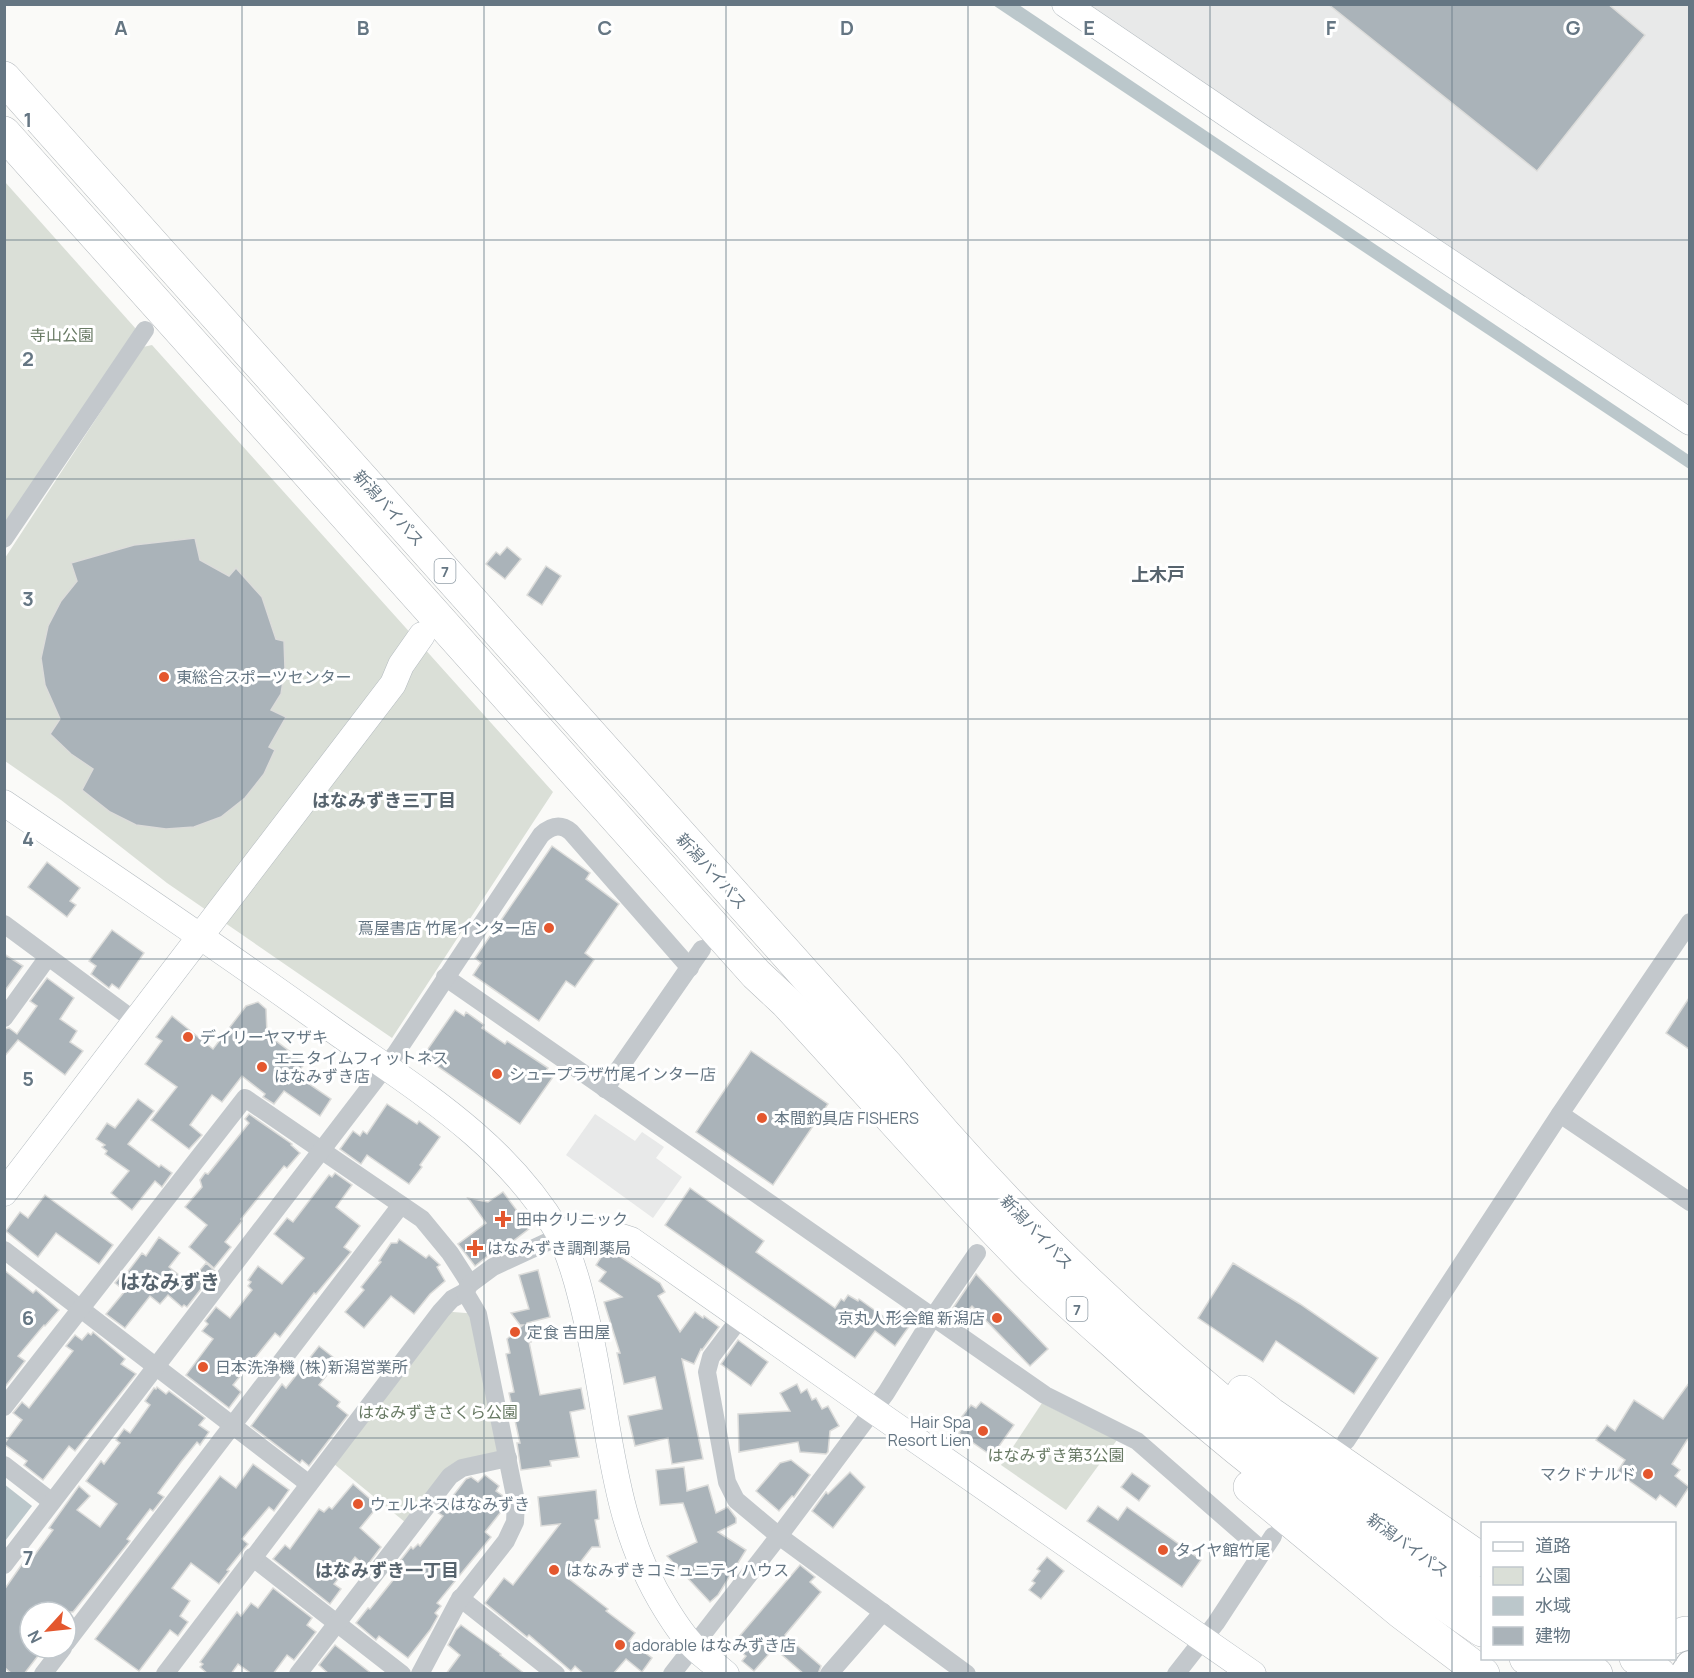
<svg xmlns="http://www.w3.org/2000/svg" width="1694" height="1678" font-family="Manrope,'Noto Sans JP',sans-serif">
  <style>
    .built { fill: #e8e9e9 }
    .green { fill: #dadfd7 }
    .water { fill: #bbc7cb }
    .building { fill: #aab3b9; stroke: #dcdcda; stroke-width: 1.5 }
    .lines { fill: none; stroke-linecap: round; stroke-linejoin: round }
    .secondary-casing { stroke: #b3babf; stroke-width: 27 }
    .primary-casing { stroke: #b5babe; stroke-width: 30 }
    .highway-casing { stroke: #b4b9bd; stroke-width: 34 }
    .street { stroke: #c3c8cc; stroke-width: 18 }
    .secondary { stroke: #fff; stroke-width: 26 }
    .primary { stroke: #fff; stroke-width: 28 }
    .highway { stroke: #fff; stroke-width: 33 }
    .grid { fill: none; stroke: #657683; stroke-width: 1.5; stroke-opacity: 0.55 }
    .poi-dot { fill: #e4572e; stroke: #fff; stroke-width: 2 }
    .labels { text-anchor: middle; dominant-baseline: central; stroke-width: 6; stroke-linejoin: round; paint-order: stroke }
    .shield { fill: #fff; stroke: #939fa8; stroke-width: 1.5 }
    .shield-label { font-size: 15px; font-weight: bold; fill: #657683 }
    .park-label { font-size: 16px; fill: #687a64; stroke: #fff }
    .street-label { font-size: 16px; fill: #657683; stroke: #fff }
    .poi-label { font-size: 16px; fill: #657683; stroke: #fff; text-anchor: start }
    .neighbourhood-label { font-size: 18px; font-weight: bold; fill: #57646e; stroke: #fff }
    .quarter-label { font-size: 20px; font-weight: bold; fill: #57646e; stroke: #fff }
    .grid-label { font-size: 20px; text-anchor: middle; font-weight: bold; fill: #657683; stroke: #fff; stroke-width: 6; stroke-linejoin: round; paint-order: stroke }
  </style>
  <rect width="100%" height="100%" fill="#fafaf8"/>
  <g class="built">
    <path d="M1081,5h608v406z"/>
    <path d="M595,1114l40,27 7,-9 22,15 -8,11 26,19 -29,41 -87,-63z"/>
  </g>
  <g class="green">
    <path d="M5,182l131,147 -132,197z"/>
    <path d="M152,345l401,447 -161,246 -225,-155 -106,-83 -56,-39v-203l138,-211z"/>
    <path d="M441,1311l37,3 30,144 -46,10 -51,59 -83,-68z"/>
    <path d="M1042,1403l75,37 -51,70 -65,-45z"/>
  </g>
  <g class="water">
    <path d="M993,5h26l670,450v14z"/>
    <path d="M4,1484l28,22 -27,35h-1z"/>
  </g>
  <g class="building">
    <path d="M1328,4h280l37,31 -108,136z"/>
    <path d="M195,538l5,22 29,16 7,-8 26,29 14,42 8,2 1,27 -4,26 -10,16 15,7 -17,30 6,3 -11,24 -19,24 -24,19 -27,10 -28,2 -30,-4 -26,-13 -28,-22 11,-21 -22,-15 -21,-20 10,-15 -15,-34 -4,-27 7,-32 13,-25 16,-20 -6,-18 63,-18z"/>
    <path d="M507,547l14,12 -16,20 -19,-15 10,-12 4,3z"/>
    <path d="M546,566l15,10 -19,29 -15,-10z"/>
    <path d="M552,846l38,27 -4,6 33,25 -34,49 9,7 -19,27 -9,-6 -27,40 -66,-46 8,-12 -6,-5z"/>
    <path d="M47,862l33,26 -10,13 6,4 -9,12 -39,-30z"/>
    <path d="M112,930l32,23 -25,36 -7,-5 -3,4 -18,-14 5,-8 -7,-5z"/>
    <path d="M4,954l19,12 -19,26z"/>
    <path d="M47,978l27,20 -14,21 17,12 -7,11 13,9 -18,24 -47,-35 -14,17v-28l5,-1 8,6 20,-28 -7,-5z"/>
    <path d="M1689,998v51l-23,-16z"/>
    <path d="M258,1002l8,7 1,25 38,29 -9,12 35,24 -11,17 -36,-25 -10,13 -11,-7 2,-3 -23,-18 -20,26 -10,-7 -22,30 12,10 -13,14 -38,-29 26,-33 -32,-23 17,-23 -6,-4 16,-21 41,33 33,-43z"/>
    <path d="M455,1010l9,6 2,-4 18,13 -2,3 23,16 2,-3 41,27 -2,3 7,6 -33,47 -97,-68z"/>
    <path d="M751,1051l77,53 -55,81 -77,-53z"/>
    <path d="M138,1099l16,12 -26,33 31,23 2,-2 11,8 -10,14 -7,-6 -23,29 -21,-17 18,-22 -24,-17 2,-3 -5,-4 3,-2 -9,-6 11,-16 8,5z"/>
    <path d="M387,1104l30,20 2,-3 21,16 -20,28 2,2 -13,17 -42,-29 -6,9 -21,-15 13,-18 7,5 3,-5 4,3z"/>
    <path d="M249,1114l43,30 -1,1 9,8 -13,15 -3,-2 -43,53 1,2 -17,21 6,5 -17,21 -25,-21 18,-22 -22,-18 17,-20 -2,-7 5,-7 3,1 41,-51 -4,-4z"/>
    <path d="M335,1173l17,12 -16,22 24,19 -16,21 7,5 -35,42 -2,-1 -34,44 -5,-4 -42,52 8,7 -12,16 -43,-33 27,-36 -11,-8 6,-7 -3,-3 11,-14 14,11 22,-28 -4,-4 3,-4 -3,-2 10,-14 24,18 22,-26 -30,-24 13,-16 6,4 36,-47 3,2z"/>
    <path d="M690,1188l74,53 -8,11 79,56 6,-9 3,2 4,-6 10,6 1,-2 32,23 8,-11 14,10 -18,25 -20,-15 -20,27 -190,-133z"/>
    <path d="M503,1192l27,36 -31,24 -9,4 -1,-1 -14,11 -17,-22 28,-21 -18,-25 20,4z"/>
    <path d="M45,1195l68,50 -14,19 -43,-31 -18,24 -32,-26 14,-19 8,6z"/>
    <path d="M159,1237l21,16 -11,14 20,16 17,-20 9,8 -28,36 -3,-2 -2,2 -14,-12 -8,9 -10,-8 -25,32 -19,-14 19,-23 -10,-8 9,-11 2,2 16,-21 4,3z"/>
    <path d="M399,1239l27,19 3,-3 11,10 -3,2 8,14 -15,13 -16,20 -23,-18 -27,32 -19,-16 19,-22 -3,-3 20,-25 -2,-1 12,-18h6z"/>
    <path d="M607,1248l53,35 5,9 -7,4 22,36 15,-20 8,6 1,-2 15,11 -17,23 -1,-1 -7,15 -12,-5 21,100 -31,5 -4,-26 -33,8 -7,-30 34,-7 -7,-32 -31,7 -7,-31h3l-16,-51 18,-5 -23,-16 7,-9 -10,-7z"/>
    <path d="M1233,1263l67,41 78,54 -24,36 -78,-53 -13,21 -65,-44z"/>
    <path d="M4,1270l29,23 3,-3 23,20 -14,16 -1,-1 -26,31 7,5 -21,27z"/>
    <path d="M538,1270l12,47 -23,6 4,19h-2l11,53 41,-7 4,21 -15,3 9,45 -29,4 1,5 -30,4 -4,-27h3l-11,-50 5,-1 -8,-38 4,-1 -3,-14 16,-14h-3l-9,-12 18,-4 -10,-34z"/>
    <path d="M976,1274l72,75 -18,17 -58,-60 -13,14 -8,-9z"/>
    <path d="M93,1332l32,27 -4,5 15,10 -61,77 -6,-5 -26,34 -19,-15 3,-4 -23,-17 18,-24 -9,-7 9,-11 7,6 44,-57 -7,-5 9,-11 7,5 6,-7 3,2z"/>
    <path d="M738,1340l30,22 -17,24 -30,-22z"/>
    <path d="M319,1346l19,15 -19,24 21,17 -3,4 11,9 -39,51 -7,-6 -2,3 -49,-37 31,-42 4,4z"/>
    <path d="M1689,1383v54l-17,27 8,6 -5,6 14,11 -13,20 -16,-12 -4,5 -39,-28 8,-12 -29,-20 11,-15 8,6 19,-31 29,19z"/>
    <path d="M797,1384l4,9 6,-4 5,11 4,-2 6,11 6,-3 11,20 -9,5 -2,21 -2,2 -26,-2 -2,-10 -59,10 -1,-38 52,-3 -10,-18z"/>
    <path d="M157,1387l9,7 3,-3 36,27 -6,7 10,7 -9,13 -3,-3 -16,20 -23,31 6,4 -11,14 -3,-2 -23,30 3,2 -57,71h-43v36h14l-20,26h-12l-8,-7v-77l23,-33 4,3 22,-30 -4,-2 30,-42 11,10 -13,14 23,17 17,-23 -31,-23 15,-20 3,3 16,-21 -4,-3 8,-11 6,4 20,-28 -5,-4 9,-13 2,1z"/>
    <path d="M981,1402l33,23 -22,31 -33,-23 4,-6 -6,-4 14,-18 5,3z"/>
    <path d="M791,1460l19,15 -16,22 -2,-1 -13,15 -23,-20 24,-28z"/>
    <path d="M253,1464l36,26 -15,21 -5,-4 -27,32 6,5 -21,26 2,1 -10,13 -28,-21 -19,25 18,13 -10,15 8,6 -10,14 -8,-6 -31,41 -44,-32 125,-163 16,12z"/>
    <path d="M684,1467l3,24 21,-6 8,28 12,-6 8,11v5l-18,9 28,18 -28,45 -8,7 -43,-46 30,-14 -14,-39 -23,2 -4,-35z"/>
    <path d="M850,1472l15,15 -32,41 -21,-17 14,-19 2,2z"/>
    <path d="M1132,1473l18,13 -11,15 -18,-14z"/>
    <path d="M485,1475l14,11 -3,5 7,5 -6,7 7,5 -19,24 6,5 -54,66 4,3 -6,7 3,3 -8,14 -22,28 -29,-22 -3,4 -20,-17 12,-15 2,1 35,-44 -5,-4 11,-14 2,2 5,-5 2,2 23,-30 -6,-4 9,-13 3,2 17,-22 5,-2 7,5z"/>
    <path d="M353,1484l25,22 -18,22 21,19 -15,20 -11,-10 -21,27 7,5 -11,15 -57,-45 12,-14 5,4 29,-40 5,3 5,-5 3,2z"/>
    <path d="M596,1490l3,29 -4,1 5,27h-8l-24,31 40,31 -2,2 29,22 -6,8 23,17 -10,14 -16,-13 -13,15h-29l-9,-8 -4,5 -42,-36 -2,2 -42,-34 19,-25 9,7 47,-61 -19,2 -3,-29z"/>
    <path d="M1098,1506l20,14 9,-13 74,53 -19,27 -95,-66z"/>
    <path d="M1047,1557l17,14 -23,28 -12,-9 6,-7 -3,-2 8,-10 -3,-2z"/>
    <path d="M800,1565l15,12 -5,5 11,10 -36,43 36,31 -3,8h-14l-30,-26 -20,23 -12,-10 4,-5 -14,-11z"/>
    <path d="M273,1588l39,30 -5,7 9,7 -22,28 -7,-5 -14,19h-21l-14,-10 -7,10h-23l-8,-7 3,-3 -3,-2 37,-50 4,4 10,-13 7,5z"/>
    <path d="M461,1625l40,29 -1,1 25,19h-79l14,-19 -12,-10 8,-15z"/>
    <path d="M335,1645l37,29h-43l-10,-9z"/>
  </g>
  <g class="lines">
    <g class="secondary-casing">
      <g id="secondary">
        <path d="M1065,4l184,125 441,293"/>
        <path d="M4,803c110,74 218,147 325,224 85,61 174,112 229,205 15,27 25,72 32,103 21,96 22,188 76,274 8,13 17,27 28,38 10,10 22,18 32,27"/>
        <path d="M4,1193l389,-509 8,-19 21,-30"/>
        <path d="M560,1236c32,-6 40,-7 71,4l242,170 380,264"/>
      </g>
    </g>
    <g class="primary-casing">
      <path id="primary" d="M1684,1674l6,-9"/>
    </g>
    <g class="highway-casing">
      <g id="highway">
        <path d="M4,78l882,987c141,174 309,324 490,456 35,26 70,52 106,77"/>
        <path d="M4,133l752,841 30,28c82,88 162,182 247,267 25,24 51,47 77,70 116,106 242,203 372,291"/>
        <path d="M1243,1392l28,22 211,146"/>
        <path d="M1250,1487l151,125 82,62"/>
        <path d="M1674,1637l12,-4"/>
        <path d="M1526,1658l23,16"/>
        <path d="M1574,1658l22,16"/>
        <path d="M1636,1658l23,16"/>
      </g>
    </g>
    <g class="street">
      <path d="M4,539l141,-209"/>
      <path d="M4,924l131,97"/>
      <path d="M445,977l600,418 92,46 126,110"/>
      <path d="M4,1018l44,-61"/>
      <path d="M605,1089l97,-140"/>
      <path d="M1560,1114l130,88"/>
      <path d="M4,1250l305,234"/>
      <path d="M741,1317l-30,40 -4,15 20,110 9,18 43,36 188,138"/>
      <path d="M4,1407l241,-309 177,121 28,34 20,31"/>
      <path d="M1346,1441l214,-327 130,-192"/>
      <path d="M4,1465l48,37"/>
      <path d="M252,1557l150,117"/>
      <path d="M4,1565l392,-512 145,-218c10,-9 19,-12 30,-3l119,136"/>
      <path d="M460,1598l96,76"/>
      <path d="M66,1643l335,-438"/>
      <path d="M43,1674l20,-26"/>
      <path d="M165,1674l276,-363 11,-12 13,-7 5,-8 23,-17 67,-31"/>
      <path d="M298,1674l152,-198 12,-8 46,-10"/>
      <path d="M420,1674l38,-72 48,-61 9,-19 1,-21 -38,-187 -13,-22"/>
      <path d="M672,1674l107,-138 107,-143 47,-76 44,-64"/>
      <path d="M829,1674l54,-62"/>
      <path d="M1176,1674l40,-51 57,-87"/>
    </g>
    <use href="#secondary" class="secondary"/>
    <use href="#primary" class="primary"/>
    <use href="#highway" class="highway"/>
  </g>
  <path class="grid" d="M242,4v1670M484,4v1670M726,4v1670M968,4v1670M1210,4v1670M1452,4v1670M4,240h1686M4,479h1686M4,719h1686M4,959h1686M4,1199h1686M4,1438h1686"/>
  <g class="poi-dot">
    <circle cx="164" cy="677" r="6"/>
    <circle cx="549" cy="928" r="6"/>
    <circle cx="188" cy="1037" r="6"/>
    <circle cx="262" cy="1067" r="6"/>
    <circle cx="497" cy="1074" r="6"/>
    <circle cx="762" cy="1118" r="6"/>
    <path d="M500 1210h6v6h6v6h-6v6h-6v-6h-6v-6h6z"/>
    <path d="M472 1239h6v6h6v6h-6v6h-6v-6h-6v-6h6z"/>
    <circle cx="997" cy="1318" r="6"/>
    <circle cx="515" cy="1332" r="6"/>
    <circle cx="203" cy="1367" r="6"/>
    <circle cx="983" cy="1431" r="6"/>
    <circle cx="1648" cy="1474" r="6"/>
    <circle cx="358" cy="1504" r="6"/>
    <circle cx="1163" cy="1550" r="6"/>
    <circle cx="554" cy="1570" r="6"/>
    <circle cx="620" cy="1645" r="6"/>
  </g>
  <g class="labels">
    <g class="shield">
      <rect x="434.5" y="559" width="21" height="24" rx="4.5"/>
      <rect x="1066.5" y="1297" width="21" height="24" rx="4.5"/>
    </g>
    <g class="shield-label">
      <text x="445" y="571">7</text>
      <text x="1077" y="1309">7</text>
    </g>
    <g class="park-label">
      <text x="62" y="335">寺山公園</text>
      <text x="438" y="1412">はなみずきさくら公園</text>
      <text x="1056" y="1455">はなみずき第3公園</text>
    </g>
    <g class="street-label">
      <text transform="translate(389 508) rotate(48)">新潟バイパス</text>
      <text transform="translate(712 871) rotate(48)">新潟バイパス</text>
      <text transform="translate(1037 1232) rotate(46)">新潟バイパス</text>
      <text transform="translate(1408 1545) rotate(36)">新潟バイパス</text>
    </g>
    <g class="poi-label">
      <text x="176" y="677">東総合スポーツセンター</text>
      <text x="537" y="928" text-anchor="end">蔦屋書店 竹尾インター店</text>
      <text x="200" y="1037">デイリーヤマザキ</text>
      <text x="274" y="1058">エニタイムフィットネス<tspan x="274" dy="18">はなみずき店</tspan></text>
      <text x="509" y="1074">シュープラザ竹尾インター店</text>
      <text x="774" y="1118">本間釣具店 FISHERS</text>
      <text x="516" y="1219">田中クリニック</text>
      <text x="487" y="1248">はなみずき調剤薬局</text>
      <text x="985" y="1318" text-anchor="end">京丸人形会館 新潟店</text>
      <text x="527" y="1332">定食 吉田屋</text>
      <text x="215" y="1367">日本洗浄機 (株)新潟営業所</text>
      <text x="971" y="1422" text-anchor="end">Hair Spa<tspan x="971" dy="18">Resort Lien</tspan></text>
      <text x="1636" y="1474" text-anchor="end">マクドナルド</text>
      <text x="370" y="1504">ウェルネスはなみずき</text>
      <text x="1175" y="1550">タイヤ館竹尾</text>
      <text x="566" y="1570">はなみずきコミュニティハウス</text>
      <text x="632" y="1645">adorable はなみずき店</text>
    </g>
    <g class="neighbourhood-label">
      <text x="1158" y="574">上木戸</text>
      <text x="384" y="800">はなみずき三丁目</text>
      <text x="387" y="1570">はなみずき一丁目</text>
    </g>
    <g class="quarter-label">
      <text x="170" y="1281">はなみずき</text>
    </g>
  </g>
  <g class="grid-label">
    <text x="121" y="35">A</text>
    <text x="363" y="35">B</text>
    <text x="605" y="35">C</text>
    <text x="847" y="35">D</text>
    <text x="1089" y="35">E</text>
    <text x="1331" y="35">F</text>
    <text x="1573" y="35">G</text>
    <text x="28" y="127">1</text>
    <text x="28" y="366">2</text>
    <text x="28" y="606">3</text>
    <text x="28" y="846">4</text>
    <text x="28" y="1086">5</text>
    <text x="28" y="1325">6</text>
    <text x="28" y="1565">7</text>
  </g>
  <rect width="1694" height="1678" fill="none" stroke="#657683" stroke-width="12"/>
  <rect x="1481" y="1522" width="195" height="138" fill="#ffffff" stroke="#c1c8cd" stroke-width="1.5"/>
  <rect x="1493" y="1542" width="30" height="9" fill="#ffffff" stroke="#c1c8cd" stroke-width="1.5"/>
  <text x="1535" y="1552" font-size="18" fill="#657683">道路</text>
  <rect x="1493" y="1567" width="30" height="18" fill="#dadfd7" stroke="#c1c8cd" stroke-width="1.5"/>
  <text x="1535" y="1582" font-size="18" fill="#657683">公園</text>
  <rect x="1493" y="1597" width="30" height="18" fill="#bbc7cb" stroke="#c1c8cd" stroke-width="1.5"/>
  <text x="1535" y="1612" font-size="18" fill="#657683">水域</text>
  <rect x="1493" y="1627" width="30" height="18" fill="#aab3b9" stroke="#c1c8cd" stroke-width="1.5"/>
  <text x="1535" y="1642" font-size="18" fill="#657683">建物</text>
  <g transform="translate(48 1630) rotate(243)"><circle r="28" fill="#ffffff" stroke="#c1c8cd" stroke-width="1.5"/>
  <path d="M0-4.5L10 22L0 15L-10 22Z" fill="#e4572e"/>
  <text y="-9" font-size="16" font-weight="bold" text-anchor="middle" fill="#657683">N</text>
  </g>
</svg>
